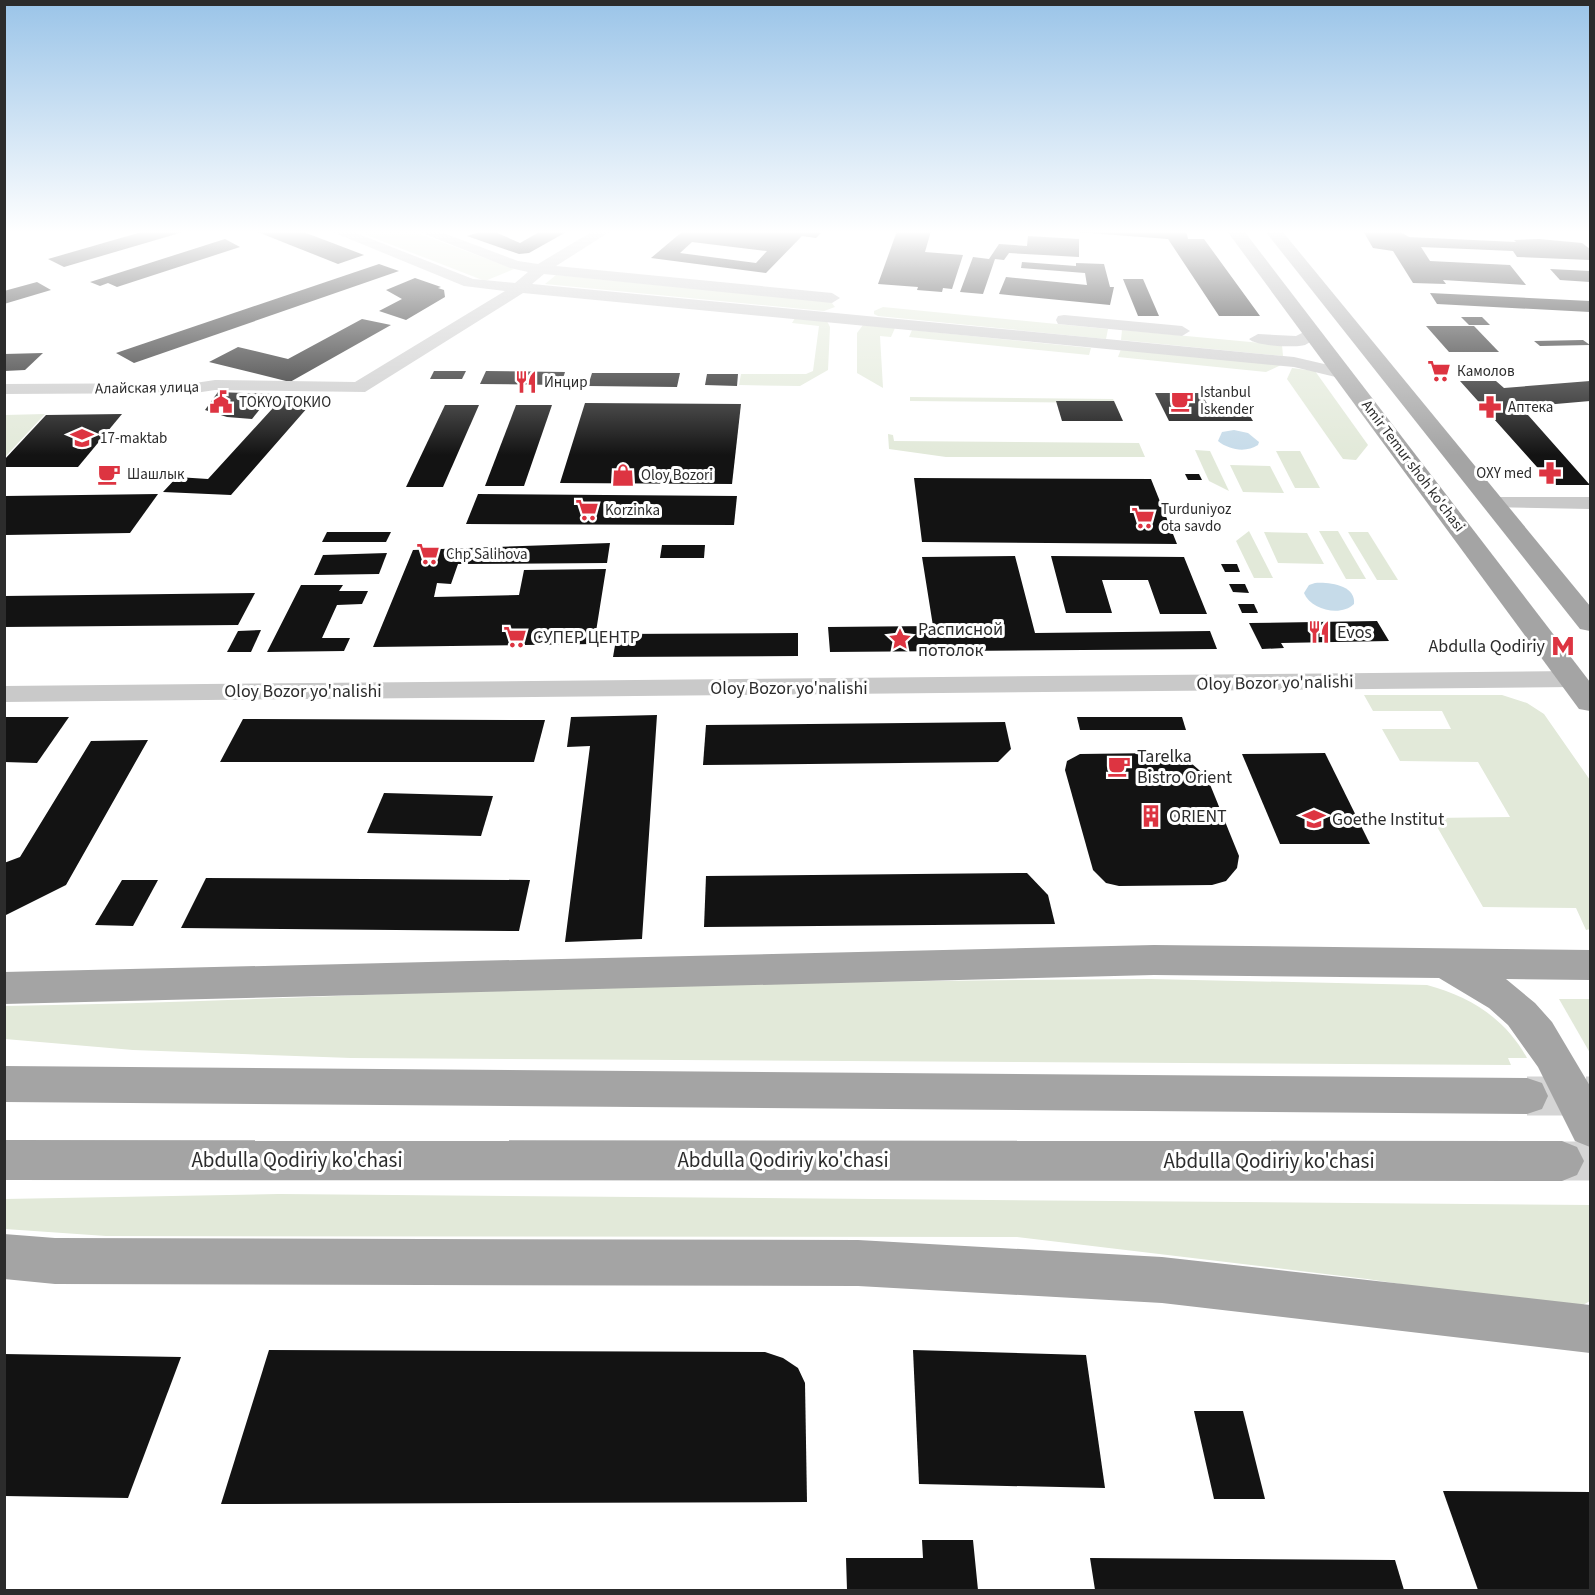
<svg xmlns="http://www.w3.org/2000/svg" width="1595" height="1595" font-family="'Source Sans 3',sans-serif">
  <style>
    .green { fill: #e2e9d9 }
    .water { fill: #c6dbe9 }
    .building { fill: #131313; fill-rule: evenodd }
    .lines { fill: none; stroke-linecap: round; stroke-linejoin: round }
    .primary-tunnel { stroke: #d5d5d5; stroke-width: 39; stroke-dasharray: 39 20; stroke-linecap: butt }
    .street { fill: #c9c9c9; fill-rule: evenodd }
    .primary { fill: #a4a4a4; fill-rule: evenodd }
    .labels { text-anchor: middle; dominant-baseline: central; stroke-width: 6; stroke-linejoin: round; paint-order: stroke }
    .far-poi-label { font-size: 15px; fill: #2c2c2c; stroke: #fff; text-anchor: start }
    .far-street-label { font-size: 15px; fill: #2c2c2c; stroke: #fff }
    .poi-label { font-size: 18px; fill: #2c2c2c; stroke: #fff; text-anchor: start }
    .street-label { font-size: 18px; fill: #2c2c2c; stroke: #fff }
    .near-street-label { font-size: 21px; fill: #2c2c2c; stroke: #fff }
  </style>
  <rect width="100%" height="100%" fill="#fff"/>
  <g class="green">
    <path d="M356,231h56l102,38 -29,12z"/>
    <path d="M556,275l275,27 4,5 -11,4 -279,-27z"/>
    <path d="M883,307l225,22 -2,10 -228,-23 -4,-2v-3z"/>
    <path d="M795,318l32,3 3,6 -2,43 -28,16 -61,-1 2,-11h65l7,-3 6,-45 -27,-3z"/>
    <path d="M863,325l32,3 -4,9 -11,-1 3,52 -26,-15v-40z"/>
    <path d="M912,330l179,18 -2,7 -180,-18z"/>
    <path d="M1122,330l160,15 1,11 -162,-16z"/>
    <path d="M1121,349l160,16 -15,7 -148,-15z"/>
    <path d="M1292,368l23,3 53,74 -12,15 -13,-1 -56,-80z"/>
    <path d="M910,397l203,2 7,15 -4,3 -8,-14 -198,-2z"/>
    <path d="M45,414l-40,43v-42z"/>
    <path d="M888,434l5,1 1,6 245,2 6,14h-199l-57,-8z"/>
    <path d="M1195,450l15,1 19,40 -20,-10z"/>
    <path d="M1276,451h24l20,37h-25z"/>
    <path d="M1230,465l40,1 14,27 -41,-1z"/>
    <path d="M1249,531l24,47h-19l-18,-37z"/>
    <path d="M1319,531h19l28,48h-20z"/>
    <path d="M1264,532l43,1 17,31 -46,-1z"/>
    <path d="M1348,532h20l30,48h-21z"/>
    <path d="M1364,695h138l25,8 17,11 46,66v149l-4,1 -10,-22 -93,-1 -51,-89 78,-1 -32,-55 -78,-1 -18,-32h69l-9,-18h-69z"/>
    <path d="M1150,979l277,6c42,11 78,33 100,73h-19l3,7 -1160,-7 -218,-8 -128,-11 -1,-33c181,-3 361,-12 542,-17 201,-6 403,-9 604,-10z"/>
    <path d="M1559,999h31v54z"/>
    <path d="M279,1194l1311,11v96l-16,9 -207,-31 -350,-42 -911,-1 -101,-7 -1,-30z"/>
  </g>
  <g class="water">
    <path d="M1234,430l14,3 11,9 -1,3c-12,8 -29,5 -40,-4l4,-9z"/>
    <path d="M1315,583c14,-1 41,2 39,21 -13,13 -43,6 -50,-11l5,-8z"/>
  </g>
  <g class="building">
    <path d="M145,231l38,1 -119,35 -16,-8z"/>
    <path d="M255,231h46l63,24 -26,9z"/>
    <path d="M482,231h11l27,12 21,-12h27l-39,22 -10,1 -52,-18z"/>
    <path d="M683,231h123l15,2 -5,5 -14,-2 -36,37 -115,-15zM692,242l75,9 -11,12 -76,-10z"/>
    <path d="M897,231h34l-6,21 38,3 -11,34 -9,-1 -1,4 -25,-2 1,-3 -40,-3z"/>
    <path d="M1062,231h124l2,8h16l56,77h-41l-51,-77z"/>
    <path d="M1363,231l38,1 8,5 107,5 -2,-2 25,-1 43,4 8,6v11l-73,-3 -4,-6 -92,-4 9,14 80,4 16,20 -83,-5 3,4 -33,-1 -20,-32 -20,-3z"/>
    <path d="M1028,236l51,3v18l-70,-4 -5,7 -9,-1 -12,35 -23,-2 13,-35 16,2 10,-15 28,2z"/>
    <path d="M225,239l15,8 -123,40 -9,-4 -8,3 -10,-4z"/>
    <path d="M1022,262l54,4v-3l28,1 6,23h4l-4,18 -111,-11 7,-17 81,8 -2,-12 -64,-5z"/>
    <path d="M379,264l20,7 -265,92 -18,-10z"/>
    <path d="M1550,269l40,2v11l-30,-2z"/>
    <path d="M415,278l26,9 -3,1 6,2 1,7 -39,23 -27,-9 23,-12 -16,-9z"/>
    <path d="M1123,279h20l16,37h-21z"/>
    <path d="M37,282l14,8 -47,14v-13z"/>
    <path d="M1430,293l160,8v11l-153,-8z"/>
    <path d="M1461,317h21l8,8h-21z"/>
    <path d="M362,319l29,6 -101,57 -81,-20 29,-15 50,12z"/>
    <path d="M1426,326h48l25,26h-50z"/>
    <path d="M1583,340l7,5 -50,1 -6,-5z"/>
    <path d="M43,353l-18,17 -21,1v-17z"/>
    <path d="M434,371h32l-4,8h-32z"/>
    <path d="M486,371l79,1 -4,13 -81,-1z"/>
    <path d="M592,373h88l-3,14 -89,-1z"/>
    <path d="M707,374h31l-1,12 -32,-1z"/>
    <path d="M1460,381h36l8,7 86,-7v20l-69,6 69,78h-37z"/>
    <path d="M218,392l54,2 -20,25 -25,-2 -22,-7z"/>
    <path d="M1155,393h46l9,16h36l7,12h-84z"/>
    <path d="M283,397l32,2 -84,96 -68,-3 14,-15 31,2z"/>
    <path d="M1056,401h58l9,20h-61z"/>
    <path d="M585,403l156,1 -9,80 -172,-1z"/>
    <path d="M445,405h34l-36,82h-37z"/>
    <path d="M516,405h36l-28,81h-39z"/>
    <path d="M122,414l-44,53h-74v-7l42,-45z"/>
    <path d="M1185,474h14l3,6h-14z"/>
    <path d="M914,478l237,1 26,65 -255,-2z"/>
    <path d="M158,494l-28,39 -125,2v-39z"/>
    <path d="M478,494l259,2 -3,29 -268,-1z"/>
    <path d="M327,532h64l-5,10h-64z"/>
    <path d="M610,543l-3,20 -149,1 -7,20 -14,-1 -3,14 85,-2 5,-25 82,-1 -12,75 -221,3 40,-97z"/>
    <path d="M662,545h43l-1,13h-44z"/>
    <path d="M387,553l-8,21 -65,1 9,-20z"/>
    <path d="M1015,556l20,77 175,-2 7,18 -387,3 -2,-25 105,-1 -11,-69z"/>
    <path d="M1051,556l133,1 23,57h-47l-12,-34h-46l10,33h-46z"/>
    <path d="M1221,564h16l3,8h-15z"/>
    <path d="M1229,584h16l4,9 -16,-1z"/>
    <path d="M301,585h42l-4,6h29l-6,13 -25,1 -15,33h28l-6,13 -77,1z"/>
    <path d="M255,593l-17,32 -234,2v-31z"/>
    <path d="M1238,604h16l4,9h-16z"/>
    <path d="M1377,621l12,20 -108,2 3,5 -22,1 -13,-26z"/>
    <path d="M261,630l-10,22h-24l11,-21z"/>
    <path d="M798,633v23l-185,1 4,-23z"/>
    <path d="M657,715l-15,224 -77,3 25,-196 -23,1 4,-30z"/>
    <path d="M4,717h65l-32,46 -33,-1z"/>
    <path d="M1077,717h105l4,13h-106z"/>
    <path d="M243,719l302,1 -11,42h-314z"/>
    <path d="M1005,722l6,27 -13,13 -295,3 3,-40z"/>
    <path d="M148,740l-82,145 -62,31v-53l16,-6 71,-116z"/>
    <path d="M1158,753l33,10 16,14 32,79 -2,12 -11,13 -14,4 -93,1 -13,-3 -13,-13 -28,-100 2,-9 13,-7z"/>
    <path d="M1325,753l45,91h-90l-38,-90z"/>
    <path d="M384,793l109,3 -12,40 -114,-3z"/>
    <path d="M1027,873l21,22 7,29 -351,3 2,-51z"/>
    <path d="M206,878l324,2 -11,51 -338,-3z"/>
    <path d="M122,880h36l-25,46 -38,-1z"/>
    <path d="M269,1350l496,2 18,6 15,10 7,15 2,119 -586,2z"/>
    <path d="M913,1350l173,5 19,133 -186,-4z"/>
    <path d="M4,1354l177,3 -53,141 -124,-2z"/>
    <path d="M1194,1411h49l22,88h-51z"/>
    <path d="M1443,1491l147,1v98h-112z"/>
    <path d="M922,1540h51l5,50h-131l-1,-32h77z"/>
    <path d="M1090,1558l305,2 9,30h-309z"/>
  </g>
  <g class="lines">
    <g class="primary-tunnel">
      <path d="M1527,1096h63"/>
      <path d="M1562,1161h28"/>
    </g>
    <g class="street">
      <path d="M330,231h21l122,48 42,4 13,-11 -18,-4 -93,-37h21l80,30 20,3 55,-33h18l-55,35 276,27 8,5 -8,5 -288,-29 -12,10 762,73 56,13 3,4 -9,5 -50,-12 -771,-74 -158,99 -150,-2 -20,3 -191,1v-10l191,-1 20,-3 140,2 150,-91 -41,-5z"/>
      <path d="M1064,315l118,11 8,5 -8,5 -124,-12 -2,-4 2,-4z"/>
      <path d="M1312,328l6,1 2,4c-3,5 -9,9 -15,12 -9,3 -50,1 -56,-6l9,-5 38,2z"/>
      <path d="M1494,497h96v12l-103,-2 -4,-4 4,-4z"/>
      <path d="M1573,671l9,2 4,6 -4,6 -9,2 -1569,15v-16z"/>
    </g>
    <g class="primary">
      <path d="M1227,231h17l346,451v29l-11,-2z"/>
      <path d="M1265,231h17l308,375v25l-10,-2z"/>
      <path d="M1154,945l436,5v30l-84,-1 29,24 17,19 38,64v61l-15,-6 -37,-74 -30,-42 -19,-17 -50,-30 -285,-3 -1150,29v-32z"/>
      <path d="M4,1066l1523,12 15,5 6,13 -6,13 -15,5 -1523,-12z"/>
      <path d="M4,1140l1558,1 15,6 7,14 -7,14 -15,6 -1558,-1z"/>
      <path d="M4,1234l51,4 803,2 304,17 428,48v48l-428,-50 -304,-17 -803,-2 -51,-5z"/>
    </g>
  </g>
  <linearGradient id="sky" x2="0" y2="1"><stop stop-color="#9ac4e8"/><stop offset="0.51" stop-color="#fff"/><stop offset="1" stop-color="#fff" stop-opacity="0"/></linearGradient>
  <rect width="1595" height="455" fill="url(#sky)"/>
  <defs>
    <g id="supermarket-bare" transform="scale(1.8)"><path d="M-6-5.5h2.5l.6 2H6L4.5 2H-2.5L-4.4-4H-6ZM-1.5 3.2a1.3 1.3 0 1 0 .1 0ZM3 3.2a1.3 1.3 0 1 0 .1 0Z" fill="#dd3441" stroke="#fff" stroke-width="2.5" paint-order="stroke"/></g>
    <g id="restaurant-bare" transform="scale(1.8)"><path d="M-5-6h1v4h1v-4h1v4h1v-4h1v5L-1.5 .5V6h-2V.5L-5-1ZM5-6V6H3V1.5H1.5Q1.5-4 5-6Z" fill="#dd3441" stroke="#fff" stroke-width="2.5" paint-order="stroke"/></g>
    <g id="cafe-bare" transform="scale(1.8)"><path d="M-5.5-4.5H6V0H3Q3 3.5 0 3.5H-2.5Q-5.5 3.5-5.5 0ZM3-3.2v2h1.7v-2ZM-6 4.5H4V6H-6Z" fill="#dd3441" stroke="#fff" stroke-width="2.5" paint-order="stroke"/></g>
    <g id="civic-bare" transform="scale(1.8)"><path d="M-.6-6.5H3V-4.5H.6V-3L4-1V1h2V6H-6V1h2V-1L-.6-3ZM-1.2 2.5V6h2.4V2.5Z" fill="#dd3441" stroke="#fff" stroke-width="2.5" paint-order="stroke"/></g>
    <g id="pharmacy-bare" transform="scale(1.8)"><path d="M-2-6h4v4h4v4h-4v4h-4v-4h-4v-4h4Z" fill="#dd3441" stroke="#fff" stroke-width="2.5" paint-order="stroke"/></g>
    <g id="school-bare" transform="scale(1.8)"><path d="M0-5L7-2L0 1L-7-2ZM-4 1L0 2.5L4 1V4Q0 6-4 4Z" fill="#dd3441" stroke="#fff" stroke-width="2.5" paint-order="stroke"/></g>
    <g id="shop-bare" transform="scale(1.8)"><path d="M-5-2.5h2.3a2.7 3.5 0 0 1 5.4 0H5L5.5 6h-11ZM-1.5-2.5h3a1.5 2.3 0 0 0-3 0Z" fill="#dd3441" stroke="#fff" stroke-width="2.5" paint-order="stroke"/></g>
    <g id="sight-bare" transform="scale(1.8)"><path d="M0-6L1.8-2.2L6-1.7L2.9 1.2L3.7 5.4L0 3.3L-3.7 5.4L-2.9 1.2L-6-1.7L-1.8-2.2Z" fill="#dd3441" stroke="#fff" stroke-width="2.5" paint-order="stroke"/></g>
    <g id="metro-bare" transform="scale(1.8)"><path d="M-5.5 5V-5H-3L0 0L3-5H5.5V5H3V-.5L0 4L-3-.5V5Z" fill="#dd3441" stroke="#fff" stroke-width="2.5" paint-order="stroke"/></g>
    <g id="building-bare" transform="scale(1.8)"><path d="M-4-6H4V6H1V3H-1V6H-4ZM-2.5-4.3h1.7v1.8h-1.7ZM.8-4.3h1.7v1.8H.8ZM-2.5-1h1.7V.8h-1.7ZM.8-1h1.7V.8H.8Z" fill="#dd3441" stroke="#fff" stroke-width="2.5" paint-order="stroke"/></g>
    <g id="university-bare" transform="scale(1.8)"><path d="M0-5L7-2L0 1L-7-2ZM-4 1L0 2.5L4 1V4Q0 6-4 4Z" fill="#dd3441" stroke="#fff" stroke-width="2.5" paint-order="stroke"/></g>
  </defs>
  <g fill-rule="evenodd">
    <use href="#supermarket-bare" x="1439" y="371"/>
    <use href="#restaurant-bare" x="526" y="382"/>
    <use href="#cafe-bare" x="1182" y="401"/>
    <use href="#civic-bare" x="221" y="402"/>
    <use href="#pharmacy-bare" x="1490" y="407"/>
    <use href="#school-bare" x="82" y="438"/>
    <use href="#pharmacy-bare" x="1550" y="473"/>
    <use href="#cafe-bare" x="109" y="474"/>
    <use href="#shop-bare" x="623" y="475"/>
    <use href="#supermarket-bare" x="587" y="510"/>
    <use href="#supermarket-bare" x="1143" y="518"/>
    <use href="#supermarket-bare" x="428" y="554"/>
    <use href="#restaurant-bare" x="1319" y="632"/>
    <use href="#supermarket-bare" x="515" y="637"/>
    <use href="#sight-bare" x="900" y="639"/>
    <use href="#metro-bare" x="1563" y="646"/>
    <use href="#cafe-bare" x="1119" y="766"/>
    <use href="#building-bare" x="1151" y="816"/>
    <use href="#university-bare" x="1314" y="819"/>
  </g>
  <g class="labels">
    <g class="far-poi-label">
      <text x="1457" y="371">Камолов</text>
      <text x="544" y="382">Инцир</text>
      <text x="1200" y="392">Istanbul<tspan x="1200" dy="17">Iskender</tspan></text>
      <text x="239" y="402">TOKYO ТОКИО</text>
      <text x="1508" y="407">Аптека</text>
      <text x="100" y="438">17-maktab</text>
      <text x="1532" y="473" text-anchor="end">OXY med</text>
      <text x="127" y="474">Шашлык</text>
      <text x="641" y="475">Oloy Bozori</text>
      <text x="1161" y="509">Turduniyoz<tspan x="1161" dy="17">ota savdo</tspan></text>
      <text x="605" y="510">Korzinka</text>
      <text x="446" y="554">Chp Salihova</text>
    </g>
    <g class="far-street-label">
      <text transform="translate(147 388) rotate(-1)">Алайская улица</text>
      <text transform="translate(1413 466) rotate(53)">Amir Temur shoh ko'chasi</text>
    </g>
    <g class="poi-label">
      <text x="918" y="629">Расписной<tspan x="918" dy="21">потолок</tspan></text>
      <text x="1337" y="632">Evos</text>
      <text x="533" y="637">СУПЕР ЦЕНТР</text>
      <text x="1545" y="646" text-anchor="end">Abdulla Qodiriy</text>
      <text x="1137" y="756">Tarelka<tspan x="1137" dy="21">Bistro Orient</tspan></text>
      <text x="1169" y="816">ORIENT</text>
      <text x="1332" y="819">Goethe Institut</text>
    </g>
    <g class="street-label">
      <text transform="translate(1275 683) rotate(-1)">Oloy Bozor yo'nalishi</text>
      <text x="789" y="688">Oloy Bozor yo'nalishi</text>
      <text x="303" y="691">Oloy Bozor yo'nalishi</text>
    </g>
    <g class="near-street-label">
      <text x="297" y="1160">Abdulla Qodiriy ko'chasi</text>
      <text x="783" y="1160">Abdulla Qodiriy ko'chasi</text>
      <text x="1269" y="1161">Abdulla Qodiriy ko'chasi</text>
    </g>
  </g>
  <rect width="1595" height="1595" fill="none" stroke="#2c2c2c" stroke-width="12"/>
</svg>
